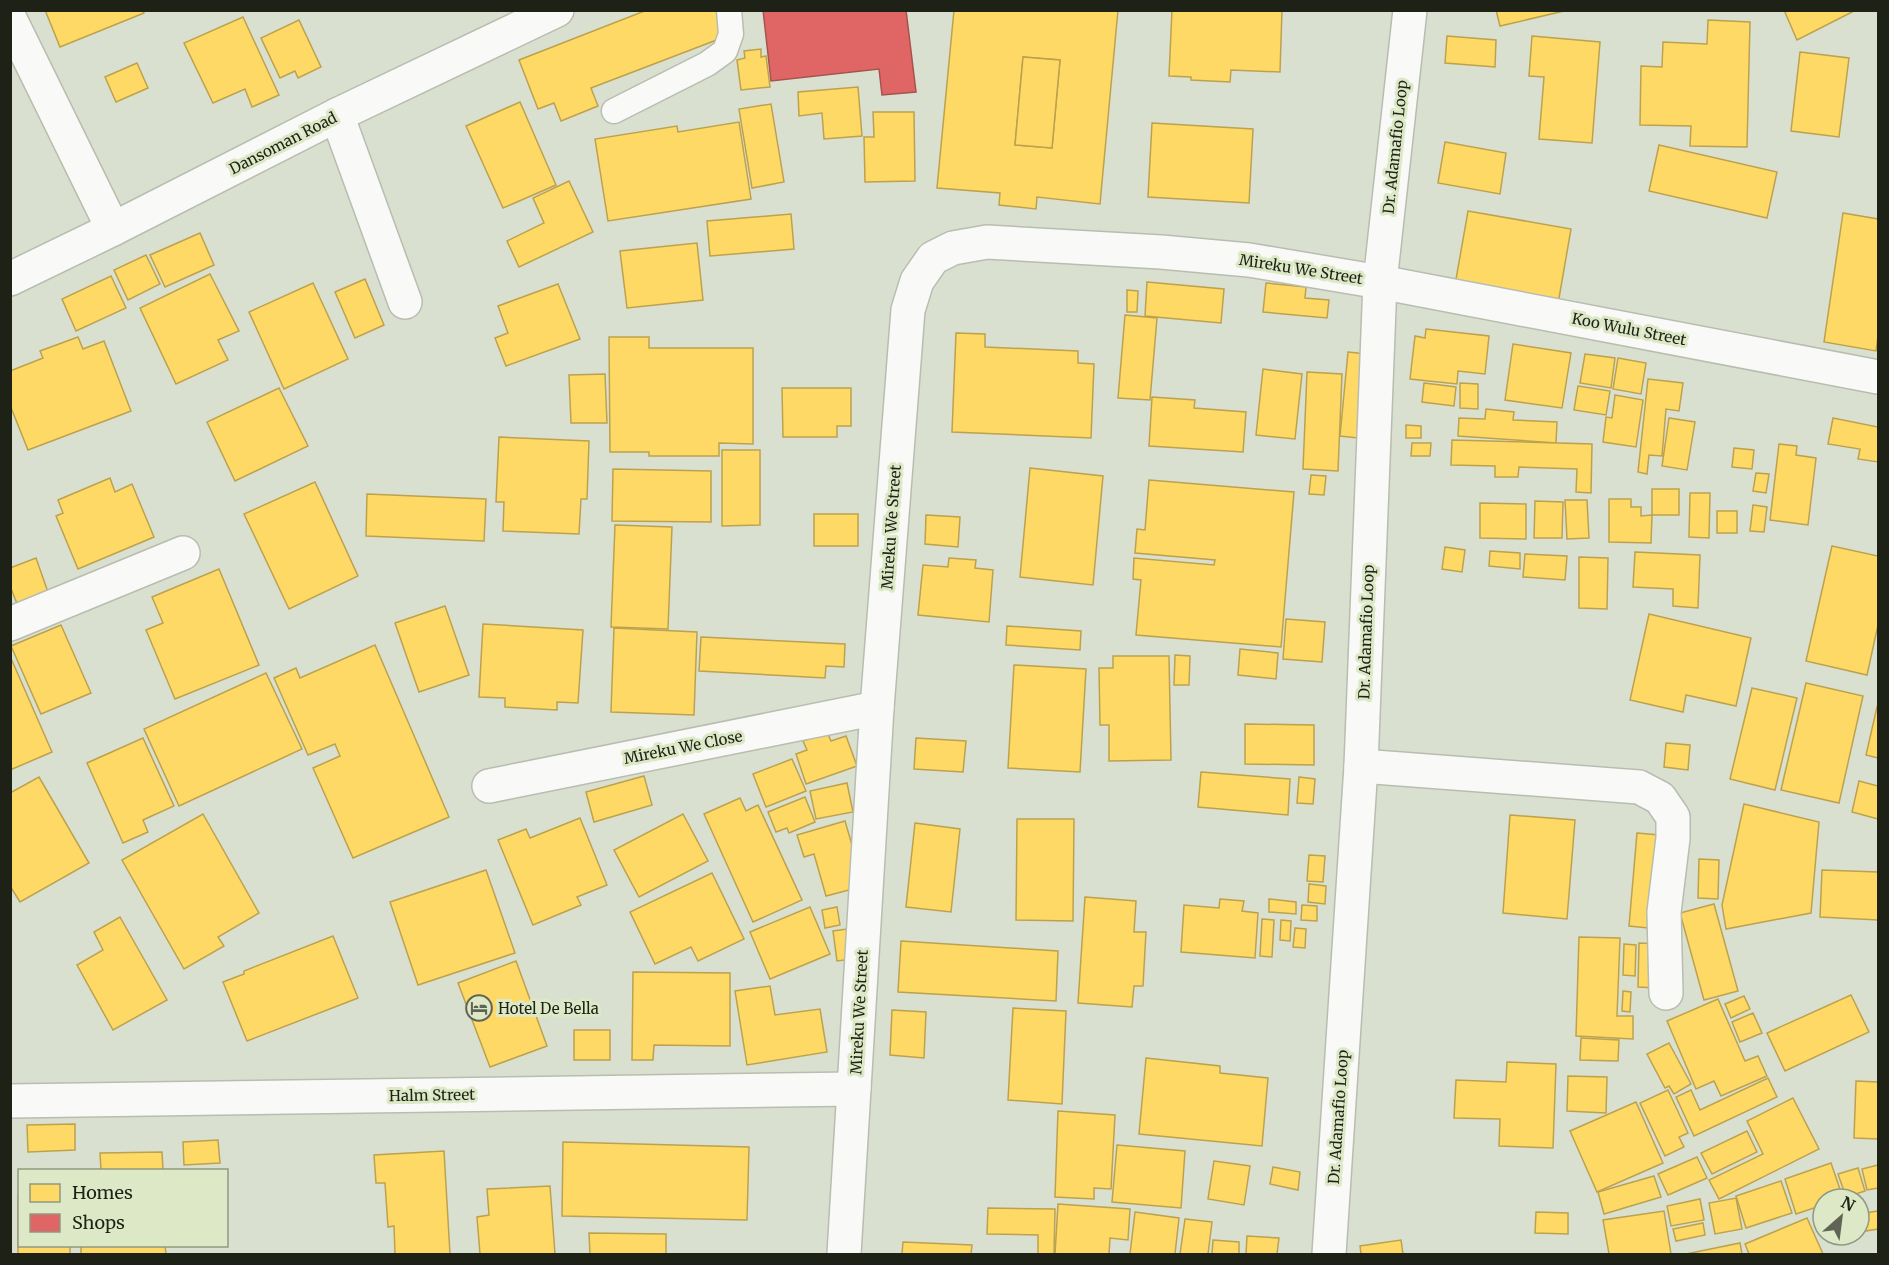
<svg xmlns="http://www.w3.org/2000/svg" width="1889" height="1265" font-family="Merriweather,serif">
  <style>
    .homes { fill: #ffd966; stroke: #bca24e; stroke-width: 1.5; fill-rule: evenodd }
    .shops { fill: #e06666; stroke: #a6524e; stroke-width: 1.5 }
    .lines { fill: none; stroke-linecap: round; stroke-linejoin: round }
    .service-casing { stroke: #b8bdb0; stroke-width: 27 }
    .minor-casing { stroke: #b8bdb0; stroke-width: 36 }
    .secondary-casing { stroke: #b8bdb0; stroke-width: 36 }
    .service { stroke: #f9faf8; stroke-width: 24 }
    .minor { stroke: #f9faf8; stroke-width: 33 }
    .secondary { stroke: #f9faf8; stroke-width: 33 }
    .labels { text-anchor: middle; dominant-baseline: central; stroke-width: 6; stroke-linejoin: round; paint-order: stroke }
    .street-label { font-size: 15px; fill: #1e2216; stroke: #dde8c7 }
    .poi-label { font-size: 15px; fill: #1e2216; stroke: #dde8c7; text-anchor: start }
  </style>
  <rect width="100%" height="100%" fill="#dae0cf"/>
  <g class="homes">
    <path d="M45,10h98l1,3 -84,34z"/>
    <path d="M647,10h70l10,26 -136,52 7,18 -37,15 -7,-18 -16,6 -19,-49z"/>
    <path d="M954,10h164l-18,194 -63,-7 -1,12 -37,-4 1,-12 -63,-5zM1023,57l37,3 -8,88 -37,-3z"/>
    <path d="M1172,10h110l-2,62 -49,-2 -1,12 -39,-2v-3l-22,-1z"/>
    <path d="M1496,10h67l1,1 -64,15z"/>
    <path d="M1784,10h72l-59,30z"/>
    <path d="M243,17l36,78 -27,12 -7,-18 -32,14 -29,-60z"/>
    <path d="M299,20l22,47 -23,11 -3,-7 -15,7 -19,-40z"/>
    <path d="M1708,20l42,2 -3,125 -57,-1 1,-20 -51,-1 1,-59 21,1 1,-25 44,2z"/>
    <path d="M1447,36l49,4 -1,27 -50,-4z"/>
    <path d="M1532,36l68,6 -8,101 -53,-4 5,-62 -15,-1z"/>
    <path d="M761,49v8l5,-1 4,31 -29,3 -4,-30 8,-2 -1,-7z"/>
    <path d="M1800,52l49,6 -10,79 -48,-6z"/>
    <path d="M1023,57l37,3 -8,88 -37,-3z"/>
    <path d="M137,63l11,25 -32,14 -11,-25z"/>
    <path d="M858,87l4,49 -38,3 -2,-26 -23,3 -1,-24z"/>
    <path d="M520,102l36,83 -53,23 -37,-82z"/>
    <path d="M771,104l13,78 -32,6 -13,-79z"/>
    <path d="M873,112h41l1,69 -50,1 -1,-45h10z"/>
    <path d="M739,122l12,77 -143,22 -13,-82 82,-13 1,6z"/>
    <path d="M1152,123l101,6 -4,74 -101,-6z"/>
    <path d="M1445,142l61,11 -6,41 -62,-11z"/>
    <path d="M1659,145l118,27 -10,46 -118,-27z"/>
    <path d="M569,181l24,51 -74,35 -12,-26 37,-18 -11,-25z"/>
    <path d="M1468,211l103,18 -13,75 -103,-19z"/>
    <path d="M1843,213l35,6v117l-2,15 -52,-9z"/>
    <path d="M791,214l3,35 -84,7 -3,-35z"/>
    <path d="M200,233l14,32 -49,22 -15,-32z"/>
    <path d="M697,243l6,57 -76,8 -7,-57z"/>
    <path d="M146,255l14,29 -32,16 -14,-30z"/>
    <path d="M210,274l29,57 -21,9 10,20 -52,24 -36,-76z"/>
    <path d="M111,276l15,32 -50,23 -14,-32z"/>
    <path d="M365,279l19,46 -29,13 -20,-46z"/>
    <path d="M1147,282l77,7 -3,34 -76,-7z"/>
    <path d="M313,283l35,76 -64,30 -35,-77z"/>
    <path d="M1266,283l40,4 -1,11 24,2 -2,18 -64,-6z"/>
    <path d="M558,284l22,55 -74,27 -11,-28 13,-5 -10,-27z"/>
    <path d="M1127,290l11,1 -1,21h-10z"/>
    <path d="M1125,315l32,3 -7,82 -32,-2z"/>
    <path d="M1426,329l63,7 -4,38 -27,-3 -1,13 -47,-5 5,-43 10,2z"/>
    <path d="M956,333l29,1v13l93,4v12l16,1 -3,74 -139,-6z"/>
    <path d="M78,337l5,12 21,-8 27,70 -103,39 -18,-45v-34l33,-13 -3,-7z"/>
    <path d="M609,337h40v11h104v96l-34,-1v13h-70v-4h-39z"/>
    <path d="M1513,344l58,9 -9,55 -57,-8z"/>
    <path d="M1348,352l18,2 -8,84 -18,-2z"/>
    <path d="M1585,354l30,4 -4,30 -31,-5z"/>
    <path d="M1618,358l28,5 -5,31 -28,-5z"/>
    <path d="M1263,369l39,5 -7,65 -39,-4z"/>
    <path d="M1307,372l35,2 -4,97 -35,-2z"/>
    <path d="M605,374l2,49h-36l-2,-48z"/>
    <path d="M1648,379l35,4 -4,28 -13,-2 -4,47 -13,-1 -2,19 -9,-2z"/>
    <path d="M1424,383l32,4 -2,19 -32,-4z"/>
    <path d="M1460,383l18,1v25l-18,-1z"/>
    <path d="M1578,386l32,5 -4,24 -32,-5z"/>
    <path d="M279,388l29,58 -73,35 -28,-59z"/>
    <path d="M782,388h69v38h-14v11h-54z"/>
    <path d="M1615,395l28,5 -7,47 -33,-5 3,-25 6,1z"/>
    <path d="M1152,397l43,3 -1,8 52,4 -3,40 -94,-6z"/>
    <path d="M1486,409l28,3 -1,8 44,2 -1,21 -98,-7 1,-18 26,1z"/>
    <path d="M1669,418l26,4 -8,48 -25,-4z"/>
    <path d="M1833,418l45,9v35l-20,-3 2,-10 -32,-5z"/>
    <path d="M1406,425l15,1v12h-15z"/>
    <path d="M499,437l90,4 -2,58h-6l-2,35 -76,-3 1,-29h-8z"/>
    <path d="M1452,440l140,4 -1,49 -15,-1 1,-23 -58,-2 -1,10h-23v-11l-44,-1z"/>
    <path d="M1412,443h19l-1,13h-19z"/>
    <path d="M1779,444l18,2 -1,9 20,3 -8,67 -38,-5z"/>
    <path d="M1734,448l20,2 -2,19 -20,-2z"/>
    <path d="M722,450h38v75l-38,1z"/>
    <path d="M1030,468l73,8 -10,109 -73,-8z"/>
    <path d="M613,469l98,2v51l-99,-1z"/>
    <path d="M1756,473l13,1 -3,19 -13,-2z"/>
    <path d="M1311,475l15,1 -2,19 -15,-1z"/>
    <path d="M110,478l5,14 17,-8 22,53 -76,32 -22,-53 7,-3 -5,-13z"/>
    <path d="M1149,480l145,12 -13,155 -145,-12 5,-55 -8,-1 1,-21 80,7 1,-5 -80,-7 2,-24 8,1z"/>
    <path d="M315,482l43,94 -69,33 -45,-95z"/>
    <rect x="1652" y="489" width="27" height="26"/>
    <path d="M1690,493h20l-1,45 -20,-1z"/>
    <path d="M367,494l119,5 -2,42 -118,-5z"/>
    <path d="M1609,499h22v8h10v9l11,-1 -1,28 -42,-1z"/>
    <path d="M1565,500h22l2,38 -22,1z"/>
    <path d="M1535,501l28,1 -1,36h-28z"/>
    <path d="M1480,503l46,1v35l-46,-1z"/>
    <path d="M1753,505l14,2 -3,25 -14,-1z"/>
    <rect x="1717" y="511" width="20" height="22"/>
    <rect x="814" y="514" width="44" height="32"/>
    <path d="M926,515l34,2 -2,30 -33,-3z"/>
    <path d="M615,525l57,2 -4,102 -57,-2z"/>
    <path d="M1832,546l46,10v69l-11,50 -61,-14z"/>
    <path d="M1445,547l20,3 -3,22 -20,-3z"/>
    <path d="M1490,551l30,2v16l-31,-3z"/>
    <path d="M1635,552l65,3 -2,53 -25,-2v-17l-40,-2z"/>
    <path d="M1525,554l42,2 -2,24 -42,-3z"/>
    <path d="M1579,557l29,1 -1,51 -28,-1z"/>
    <path d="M36,558l13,37 -31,11 -8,-20v-18z"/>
    <path d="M949,558l27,2 -1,8 18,2 -4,52 -71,-7 5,-50 25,2z"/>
    <path d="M219,569l40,96 -84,34 -29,-69 17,-7 -11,-26z"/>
    <path d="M445,606l24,69 -50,17 -24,-69z"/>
    <path d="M1649,614l102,24 -15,68 -50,-11 -3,17 -53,-12z"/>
    <path d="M1286,619l39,3 -3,40 -39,-3z"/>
    <path d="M483,624l100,6 -5,73 -21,-1v8l-52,-3v-9l-26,-1z"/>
    <path d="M61,625l30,68 -50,21 -30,-68z"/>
    <path d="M1007,626l74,5 -1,19 -74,-5z"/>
    <path d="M614,628l83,4 -3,83 -83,-3z"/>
    <path d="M701,637l144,7 -1,23 -18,-1 -1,12 -126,-7z"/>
    <path d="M375,645l74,172 -96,41 -40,-90 27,-12 -5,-12 -27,11 -34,-77 22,-10 4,10z"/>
    <path d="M1240,649l38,4 -2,26 -38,-4z"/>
    <path d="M1175,655l15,1 -1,29h-15z"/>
    <path d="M10,656l42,96 -42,18z"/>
    <path d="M1113,656h56l2,104 -62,1v-36h-9l-1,-57h14z"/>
    <path d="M1014,665l72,4 -6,103 -72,-4z"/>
    <path d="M266,673l36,76 -123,57 -35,-77z"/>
    <path d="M1806,683l57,13 -24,107 -58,-13z"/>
    <path d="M1752,688l45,10 -22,92 -45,-11z"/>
    <path d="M1877,707l1,1v50l-12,-3z"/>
    <path d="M1245,724l69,1v40l-69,-1z"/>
    <path d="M827,732l4,9 15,-5 11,30 -51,18 -10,-30 11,-4 -4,-9z"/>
    <path d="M143,738l31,68 -31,14 5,12 -25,11 -36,-80z"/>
    <path d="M916,738l50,3 -3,31 -49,-3z"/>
    <path d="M1666,743l24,2 -2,25 -24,-3z"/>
    <path d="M792,759l14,32 -40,16 -13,-33z"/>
    <path d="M1201,772l89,7 -2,36 -90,-8z"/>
    <path d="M644,776l8,29 -58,17 -8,-30z"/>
    <path d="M39,777l50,86 -69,39 -10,-16v-93z"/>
    <path d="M1299,777l16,2 -2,25 -16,-1z"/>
    <path d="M1859,781l19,5v33l-26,-7z"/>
    <path d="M847,783l6,29 -37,7 -6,-28z"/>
    <path d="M805,797l10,25 -26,11 -2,-5 -11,4 -8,-20z"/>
    <path d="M740,798l6,13 12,-6 44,95 -49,22 -49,-108z"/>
    <path d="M1744,804l75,18 -8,91 -85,16 -4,-24z"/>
    <path d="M203,814l56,99 -41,24 6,9 -40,23 -62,-109z"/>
    <path d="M683,814l25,47 -69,36 -25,-47z"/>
    <path d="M1510,815l65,5 -8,99 -64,-6z"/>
    <path d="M580,818l27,67 -30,12 4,8 -48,20 -35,-85 28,-11 4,9z"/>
    <path d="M1017,819h57l-1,102 -57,-1z"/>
    <path d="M845,821l19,65 -38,10 -12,-42 -10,3 -7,-22z"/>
    <path d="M915,823l45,6 -9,83 -45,-5z"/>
    <path d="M1637,833l22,2 -1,94 -29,-3z"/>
    <path d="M1309,855l16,1 -2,26 -16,-1z"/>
    <path d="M1699,859l20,1 -1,39 -20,-1z"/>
    <path d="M486,870l29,83 -97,32 -28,-83z"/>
    <path d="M1822,870l56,2v48l-58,-3z"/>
    <path d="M712,873l32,66 -46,22 -7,-14 -36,17 -25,-52z"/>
    <path d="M1309,884l17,2 -1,18 -17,-2z"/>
    <path d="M1085,897l51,4 -2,31h12l-3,54h-9l-2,21 -54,-4z"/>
    <path d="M1220,899l24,2 -2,10 16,2 -3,45 -74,-6 3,-47 35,3z"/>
    <path d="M1269,899l27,3v12l-27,-2z"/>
    <path d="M1714,904l24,87 -34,9 -24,-87z"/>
    <path d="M1302,905l15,1v15l-16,-1z"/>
    <path d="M810,907l20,47 -60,25 -20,-47z"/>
    <path d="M837,907l3,18 -15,3 -3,-18z"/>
    <path d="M120,917l47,83 -54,30 -36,-65 26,-15 -9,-18z"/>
    <path d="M1262,919l12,1 -2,37 -12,-1z"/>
    <path d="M1281,920l10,1 -1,20 -10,-1z"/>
    <path d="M1295,928l11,1 -1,19 -12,-1z"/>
    <path d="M847,929l5,30 -15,2 -4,-30z"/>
    <path d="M333,936l25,62 -111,43 -24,-59 21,-8v-3z"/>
    <path d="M1579,937l41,1 -3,78h16v23l-57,-3z"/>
    <path d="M901,941l157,10 -2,50 -158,-9z"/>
    <path d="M1639,943l20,1 -2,44 -19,-1z"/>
    <path d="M1624,944l12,1 -1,31 -12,-1z"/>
    <path d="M516,961l31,85 -57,21 -32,-84z"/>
    <path d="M633,972l97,1v73l-76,-1 -1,15h-21z"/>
    <path d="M770,986l5,29 45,-6 7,43 -80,13 -12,-74z"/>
    <path d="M1623,991l8,1 -1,20 -8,-1z"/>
    <path d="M1851,995l18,37 -84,39 -18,-38z"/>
    <path d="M1744,996l6,13 -19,9 -6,-14z"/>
    <path d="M1718,999l27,62 13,-5 9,20 -46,20 -7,-15 -18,8 -29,-68z"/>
    <path d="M1013,1008l53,3 -4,93 -54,-4z"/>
    <path d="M892,1010l34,2 -2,46 -34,-3z"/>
    <path d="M1753,1013l9,20 -22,9 -8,-20z"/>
    <rect x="574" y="1030" width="36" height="30"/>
    <path d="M1581,1038l38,2 -1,21 -38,-1z"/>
    <path d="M1669,1043l22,41 -17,10 -5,-8 -4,2 -18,-34z"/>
    <path d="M1146,1058l74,8v7l48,5 -6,68 -123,-12z"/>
    <path d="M1507,1062l49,2 -3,84 -54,-2 1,-27 -46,-1 2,-38 50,2z"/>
    <path d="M1568,1076l39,1 -1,36 -39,-2z"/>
    <path d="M1768,1078l9,19 -83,39 -18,-39 15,-7 9,20z"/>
    <path d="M1856,1081l22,1v57l-24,-1z"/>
    <path d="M1668,1090l20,43 -9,4 5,10 -19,9 -25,-53z"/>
    <path d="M1793,1098l26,51 -100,50 -10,-19 54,-26 -16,-33z"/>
    <path d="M1636,1102l27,61 -66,29 -27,-61z"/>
    <path d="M1058,1111l57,4 -4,74 -17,-1v11l-39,-2z"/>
    <path d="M75,1124v26l-47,2 -1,-27z"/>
    <path d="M1747,1131l10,21 -45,22 -11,-21z"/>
    <path d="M218,1140l2,23 -36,2 -1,-23z"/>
    <path d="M563,1142l186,5 -2,73 -185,-4z"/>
    <path d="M1117,1145l68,6 -4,57 -69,-6z"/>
    <path d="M444,1151l6,103h-55l-1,-28 -6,1 -3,-44h-9l-2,-28z"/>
    <path d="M162,1152l1,18h-62l-1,-17z"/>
    <path d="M1697,1157l10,21 -39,17 -10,-21z"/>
    <path d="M1214,1161l36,5 -6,39 -36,-6z"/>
    <path d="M1831,1163l12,35 -20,1v6l-27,9 -11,-35z"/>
    <path d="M1878,1165v23l-11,2 -5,-21z"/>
    <path d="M1273,1167l27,5 -2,18 -28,-6z"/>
    <path d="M1858,1168l7,23 -19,6 -8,-23z"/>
    <path d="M1654,1176l7,21 -57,17 -6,-22z"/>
    <path d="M1781,1181l11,32 -46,15 -10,-32z"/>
    <path d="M550,1186l5,68h-75l-3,-37 12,-2 -2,-26z"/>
    <path d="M18,1195h2v51h50v8h-52z"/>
    <path d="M1736,1198l6,31 -27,5 -6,-31z"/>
    <path d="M1700,1199l4,21 -33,6 -4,-20z"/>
    <path d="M1058,1204l72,5 -2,31 -18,-2 -1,16h-54z"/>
    <path d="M988,1208l67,1 -1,45h-16v-19l-51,-1z"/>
    <path d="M1823,1209v12l-4,2 -5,-11z"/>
    <path d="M1664,1211l7,43h-62l-6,-34z"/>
    <path d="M1878,1211v18l-19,3v-18z"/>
    <path d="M1135,1212l44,6 -4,36h-45z"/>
    <path d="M1536,1212l32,1v21l-33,-1z"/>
    <path d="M1807,1218l16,36h-74l-4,-10z"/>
    <path d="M1185,1219l27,3 -4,32h-28z"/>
    <path d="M1703,1223l2,12 -29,6 -3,-12z"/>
    <path d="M589,1233l77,1v20h-76z"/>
    <path d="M1247,1236l32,2 -2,16h-31z"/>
    <path d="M1213,1240l26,2v12h-27z"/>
    <path d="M1401,1240l2,14h-42l-1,-8z"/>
    <path d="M903,1242l69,3 -1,9h-69z"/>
    <path d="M1740,1243l2,11h-56z"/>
    <path d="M81,1246h84l1,8h-85z"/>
  </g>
  <path class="shops" d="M763,10h143l10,82 -34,3 -3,-26 -108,12z"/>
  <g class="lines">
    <g class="service-casing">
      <path id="service" d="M614,111l93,-47 18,-13 6,-17 -2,-24"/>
    </g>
    <g class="minor-casing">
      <g id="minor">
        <path d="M10,19l103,210"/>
        <path d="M337,115l68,187"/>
        <path d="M10,624l173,-71"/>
        <path d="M1361,766l278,21 21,11 13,19v21l-9,74 2,81"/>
        <path d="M489,786l388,-78"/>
        <path d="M10,1101l844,-12"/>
        <path d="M844,1254l33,-546 31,-398 9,-29 16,-23 20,-10 34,-6 174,10 88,8 131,22 498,95"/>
        <path d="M1329,1254l32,-488 19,-484 30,-272"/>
      </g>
    </g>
    <g class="secondary-casing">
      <path id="secondary" d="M10,279l103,-50 224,-114 220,-105"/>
    </g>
    <use href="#service" class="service"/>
    <use href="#minor" class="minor"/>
    <use href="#secondary" class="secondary"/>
  </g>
  <defs>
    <g id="hotel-ring" transform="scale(1.35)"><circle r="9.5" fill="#dde8c7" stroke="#606457" stroke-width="1.5"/><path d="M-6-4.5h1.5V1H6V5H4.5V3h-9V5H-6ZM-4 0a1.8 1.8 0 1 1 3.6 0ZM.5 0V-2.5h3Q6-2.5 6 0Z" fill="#606457"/></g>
  </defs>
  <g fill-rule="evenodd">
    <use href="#hotel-ring" x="479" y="1008"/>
  </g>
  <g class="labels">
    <g class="street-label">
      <text transform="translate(283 143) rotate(-27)">Dansoman Road</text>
      <text transform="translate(1395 147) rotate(-84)">Dr. Adamafio Loop</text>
      <text transform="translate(1301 269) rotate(9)">Mireku We Street</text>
      <text transform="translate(1629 329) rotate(11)">Koo Wulu Street</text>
      <text transform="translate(891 527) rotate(-86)">Mireku We Street</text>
      <text transform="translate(1366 632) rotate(-88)">Dr. Adamafio Loop</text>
      <text transform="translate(683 747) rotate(-11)">Mireku We Close</text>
      <text transform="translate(859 1012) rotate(-87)">Mireku We Street</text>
      <text transform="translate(432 1095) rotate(-1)">Halm Street</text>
      <text transform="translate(1338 1117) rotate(-86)">Dr. Adamafio Loop</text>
    </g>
    <g class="poi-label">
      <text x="498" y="1008">Hotel De Bella</text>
    </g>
  </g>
  <rect width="1889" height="1265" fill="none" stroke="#1e2216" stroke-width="24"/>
  <rect x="18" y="1169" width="210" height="78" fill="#dde8c7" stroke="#919980" stroke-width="1.5"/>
  <rect x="30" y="1184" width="30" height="18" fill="#ffd966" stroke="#919980" stroke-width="1.5"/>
  <text x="72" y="1199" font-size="18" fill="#1e2216">Homes</text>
  <rect x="30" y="1214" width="30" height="18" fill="#e06666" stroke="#919980" stroke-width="1.5"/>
  <text x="72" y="1229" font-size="18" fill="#1e2216">Shops</text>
  <g transform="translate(1841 1217) rotate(28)"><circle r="28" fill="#dde8c7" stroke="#919980" stroke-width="1.5"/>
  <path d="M0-4.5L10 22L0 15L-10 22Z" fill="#606457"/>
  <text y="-9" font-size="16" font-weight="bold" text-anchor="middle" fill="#1e2216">N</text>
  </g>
</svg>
